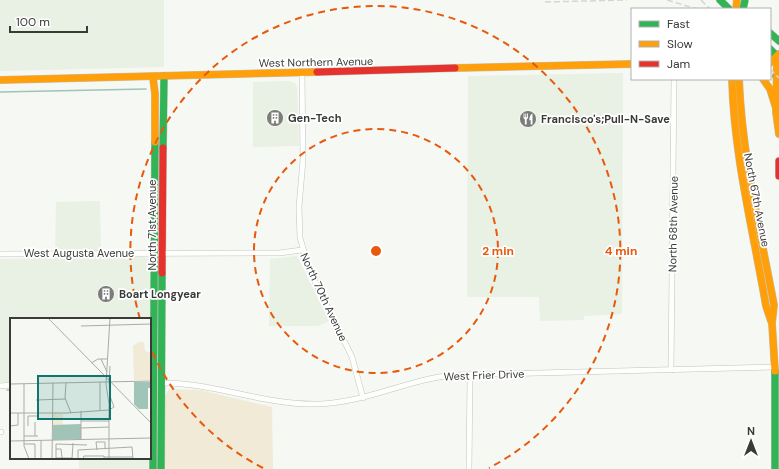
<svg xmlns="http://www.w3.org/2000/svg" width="779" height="469" font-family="'DM Sans',sans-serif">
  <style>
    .built { fill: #e9f0e4 }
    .green { fill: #f0ead7 }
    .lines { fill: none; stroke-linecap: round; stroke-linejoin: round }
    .stream { stroke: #a1c4b8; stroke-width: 1.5 }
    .street-casing { stroke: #c1c4c0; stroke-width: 6 }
    .fast-casing { stroke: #c1c4c0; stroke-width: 8 }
    .slow-casing { stroke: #c1c4c0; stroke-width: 8 }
    .jam-casing { stroke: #c1c4c0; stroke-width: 8 }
    .street { stroke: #fefefd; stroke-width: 5 }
    .fast { stroke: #30b455; stroke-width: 7 }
    .slow { stroke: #ff9f0a; stroke-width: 7 }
    .jam { stroke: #e5322d; stroke-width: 7 }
    .rail { stroke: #d6d7d5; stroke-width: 1.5; stroke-dasharray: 6 3; stroke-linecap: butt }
    .fast-bridge-casing { stroke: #c1c4c0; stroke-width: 8; stroke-linecap: butt }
    .slow-bridge-casing { stroke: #c1c4c0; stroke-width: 8; stroke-linecap: butt }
    .fast-bridge { stroke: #30b455; stroke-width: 7 }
    .slow-bridge { stroke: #ff9f0a; stroke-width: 7 }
    .ring { fill: none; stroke: #e8590c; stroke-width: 2; stroke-dasharray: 7 5 }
    .labels { text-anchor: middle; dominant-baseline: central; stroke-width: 3.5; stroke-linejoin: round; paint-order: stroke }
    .street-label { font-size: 11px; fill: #393b37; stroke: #fff }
    .poi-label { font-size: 11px; font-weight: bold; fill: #393b37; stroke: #fff; text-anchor: start }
    .inset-road { fill: none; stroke: #aaaca8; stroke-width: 1 }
    .view { fill: #0f766e; fill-opacity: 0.15; stroke: #0f766e; stroke-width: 2 }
    .inset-edge { fill: none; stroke: #393b37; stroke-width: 2 }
    .centre { fill: #e8590c; stroke: #fff; stroke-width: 2 }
    .ring-label { font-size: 12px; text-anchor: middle; font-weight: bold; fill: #e8590c; stroke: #fff; stroke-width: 3.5; stroke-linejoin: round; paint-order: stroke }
  </style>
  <rect width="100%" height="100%" fill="#f5f8f3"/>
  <g class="built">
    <path d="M0,0h164v67l-164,4z"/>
    <path d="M623,73l-1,241 -38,2v4l-44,1 -1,-24h-72l1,-221z"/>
    <path d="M289,81l6,2 2,4 2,59 -46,1v-65z"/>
    <path d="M100,201l1,56h43l5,2 2,2 -1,112v-54h-139v63h-11v-123l55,-1 1,-56z"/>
    <path d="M297,256l32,65 -10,5h-50l1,-67z"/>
    <rect x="79" y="458" width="71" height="11"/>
  </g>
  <path class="green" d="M169,389l31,1 72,17 1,62h-108v-73z"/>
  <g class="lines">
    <g class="stream">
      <path d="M0,92l146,-3"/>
      <path d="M7,390h4"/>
    </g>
    <g class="street-casing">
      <g id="street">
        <path d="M302,73l1,87 -4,47 1,31 10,33 42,86 11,41"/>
        <path d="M0,254l279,-1 23,-3"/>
        <path d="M671,370l3,-291"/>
        <path d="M160,383c54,-1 105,23 160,21 48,-2 89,-25 134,-29l321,-8"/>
        <path d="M0,386l11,-1"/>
        <path d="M0,432h1"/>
        <path d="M469,469l1,-94"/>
      </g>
    </g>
    <g class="fast-casing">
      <g id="fast">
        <path d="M720,0l9,9"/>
        <path d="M770,33l9,8"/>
        <path d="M770,49l9,9"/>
        <path d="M776,76l3,-5"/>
        <path d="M163,148l1,-72"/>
        <path d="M775,371v98"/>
        <path d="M153,469l2,-327"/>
        <path d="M161,469l1,-196"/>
      </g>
    </g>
    <g class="slow-casing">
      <g id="slow">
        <path d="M777,56l-1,56 3,22"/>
        <path d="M770,63l9,-9"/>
        <path d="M455,68l177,-4"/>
        <path d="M153,77l2,17v48"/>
        <path d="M732,79c2,77 21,151 34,227l5,15"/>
        <path d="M739,79c3,77 21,151 35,226l-2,18 3,48"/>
        <path d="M763,79l7,10 6,19"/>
        <path d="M0,80l317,-8"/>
      </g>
    </g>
    <g class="jam-casing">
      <g id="jam">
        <path d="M317,72l138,-4"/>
        <path d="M779,161v15"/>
        <path d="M162,273l1,-125"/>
      </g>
    </g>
    <use href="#street" class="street"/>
    <use href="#fast" class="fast"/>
    <use href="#slow" class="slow"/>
    <use href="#jam" class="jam"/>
    <g class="rail">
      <path d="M667,0l30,9"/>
      <path d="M701,0l9,9"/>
      <path d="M545,2l82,-2"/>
      <path d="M770,69l9,9"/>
    </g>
    <g class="fast-bridge-casing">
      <path id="fast-bridge" d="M743,9l2,-9"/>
    </g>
    <g class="slow-bridge-casing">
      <path id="slow-bridge" d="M736,9l1,-9"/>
    </g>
    <use href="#fast-bridge" class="fast-bridge"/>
    <use href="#slow-bridge" class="slow-bridge"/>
  </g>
  <g class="ring">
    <circle cx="376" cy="251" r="122"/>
    <path d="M263 468A245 245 0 0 1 150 347M140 319A245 245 0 1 1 489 468"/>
  </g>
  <defs>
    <g id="building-disc" transform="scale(0.9)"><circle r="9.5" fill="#7b7d79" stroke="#fff"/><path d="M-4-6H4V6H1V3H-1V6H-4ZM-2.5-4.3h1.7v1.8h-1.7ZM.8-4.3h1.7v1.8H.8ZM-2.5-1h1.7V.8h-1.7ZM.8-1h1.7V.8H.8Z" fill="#fff"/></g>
    <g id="restaurant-disc" transform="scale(0.9)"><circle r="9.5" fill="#7b7d79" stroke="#fff"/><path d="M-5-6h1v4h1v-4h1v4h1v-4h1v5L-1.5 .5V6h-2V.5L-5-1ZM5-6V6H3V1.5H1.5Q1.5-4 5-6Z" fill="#fff"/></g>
  </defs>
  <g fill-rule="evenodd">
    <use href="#building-disc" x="275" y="118"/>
    <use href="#restaurant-disc" x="528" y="119"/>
    <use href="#building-disc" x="106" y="294"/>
  </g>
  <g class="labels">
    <g class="street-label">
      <text transform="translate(316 62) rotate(-1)">West Northern Avenue</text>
      <text transform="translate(757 200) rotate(79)">North 67th Avenue</text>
      <text transform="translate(673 224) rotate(-89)">North 68th Avenue</text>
      <text transform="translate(152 225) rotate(-90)">North 71st Avenue</text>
      <text x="79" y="253">West Augusta Avenue</text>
      <text transform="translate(324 297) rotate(65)">North 70th Avenue</text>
      <text transform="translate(484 375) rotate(-2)">West Frier Drive</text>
    </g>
    <g class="poi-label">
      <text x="288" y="118">Gen-Tech</text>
      <text x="541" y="119">Francisco's;Pull-N-Save</text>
      <text x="119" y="294">Boart Longyear</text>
    </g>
  </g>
  <g transform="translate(10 318)">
    <rect width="141" height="141" fill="#f5f8f3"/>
    <path d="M129,24h5l1,9 6,2v27h-17l-1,-34zM43,94l10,2v11h-10z" fill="#f0ead7"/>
    <path d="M124,64h17v6h-3v21h-9l-5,-5zM71,106v15l-28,1v-15z" fill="#a1c4b8"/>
    <path class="inset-road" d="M38,0l103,105M71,8l70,-2M91,41l6,13M81,45l7,-4h10M99,63l1,-15M56,65l-1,15 6,15M0,66l141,-3M14,66v62l5,13M26,82l30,-1M90,92v-28M99,92l5,-3 -4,-11 -1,-15M0,95h57l42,-3M71,103h28M0,108l8,-1v-12M18,108v-10h10M71,110l28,-1M14,118h14M25,118v-14M71,121v-28M0,123l141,-3M14,126h11v15M46,131h5l1,9M87,132l-1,-8h9v6M94,139h29M46,140h16M31,141v-19M42,141l1,-76M46,141v-15l31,1M62,141l1,-16M68,141v-9l54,-3 1,12M73,141l1,-3h20v2M99,141v-55l-3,-20 4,-66"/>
    <path class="view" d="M28,58h72v43h-72z"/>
    <rect width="141" height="141" class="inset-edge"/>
  </g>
  <circle cx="376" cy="251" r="6" class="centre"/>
  <g class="ring-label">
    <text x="498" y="255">2 min</text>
    <text x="621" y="255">4 min</text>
  </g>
  <rect x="631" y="8" width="140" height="72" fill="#ffffff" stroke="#b0b1af"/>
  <rect x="639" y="21" width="20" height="6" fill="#30b455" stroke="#b0b1af"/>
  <text x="667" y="28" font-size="12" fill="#393b37">Fast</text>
  <rect x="639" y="41" width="20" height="6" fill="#ff9f0a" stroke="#b0b1af"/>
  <text x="667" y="48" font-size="12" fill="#393b37">Slow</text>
  <rect x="639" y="61" width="20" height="6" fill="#e5322d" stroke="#b0b1af"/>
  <text x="667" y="68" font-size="12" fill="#393b37">Jam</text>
  <g transform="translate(751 441)" stroke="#ffffff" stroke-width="3" paint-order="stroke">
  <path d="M0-3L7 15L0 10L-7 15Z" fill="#393b37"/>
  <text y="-6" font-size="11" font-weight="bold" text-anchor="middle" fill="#393b37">N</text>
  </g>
  <path d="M10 26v6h77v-6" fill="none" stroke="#393b37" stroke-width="2"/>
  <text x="16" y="26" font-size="12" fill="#393b37" stroke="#ffffff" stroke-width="3" paint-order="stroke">100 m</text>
</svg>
